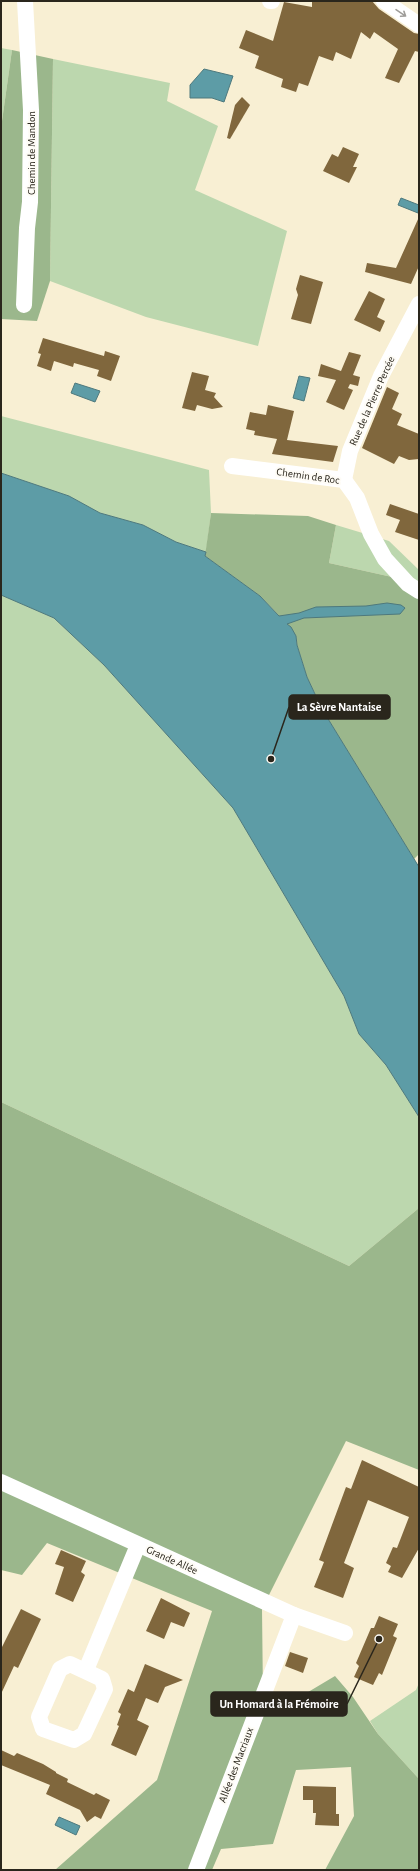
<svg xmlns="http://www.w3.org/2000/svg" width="420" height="1871" font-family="'Alegreya Sans',sans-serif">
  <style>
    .green { fill: #bcd7ae }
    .forest { fill: #9bb78c }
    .water { fill: #5d9ca6; stroke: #4e797d }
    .building { fill: #80673d }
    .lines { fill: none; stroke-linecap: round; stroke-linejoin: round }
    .minor { stroke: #fff; stroke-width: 16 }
    .oneway { stroke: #9f9d99 }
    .labels { text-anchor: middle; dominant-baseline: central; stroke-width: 4; stroke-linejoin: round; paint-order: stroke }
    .street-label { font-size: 11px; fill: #2a261c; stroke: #fefcf6 }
    .leader { fill: none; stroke: #2a261c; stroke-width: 1.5 }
    .callout-dot { fill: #2a261c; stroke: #fefcf6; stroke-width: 1.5 }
    .callout { fill: #2a261c; stroke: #2a261c; stroke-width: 1.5 }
    .callout-label { font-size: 12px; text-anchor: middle; font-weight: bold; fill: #fff }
  </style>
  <rect width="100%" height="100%" fill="#f8efd3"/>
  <g class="green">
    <path d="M1,48l11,2 -11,78z"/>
    <path d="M53,59l117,24 -3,18 51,25 -23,64 92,41 -29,115 -112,-29 -96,-36z"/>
    <path d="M1,416l208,54 2,43 -5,39 -30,-10 -33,-17 -43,-12 -31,-17 -68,-23z"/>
    <path d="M336,525l53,16 30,29v13l-90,-20z"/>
    <path d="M1,595l53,23 50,47 129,143 111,188 15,38 27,31 33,52v91l-70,58 -348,-164z"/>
    <path d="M419,1683v96l-41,-45 -8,-13 46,-31z"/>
  </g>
  <g class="forest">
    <path d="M12,50l41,9 -3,222 -13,40 -36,-2v-191z"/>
    <path d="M211,513l97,3 28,9 -7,38 90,20v271l-5,5 -92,-150 -15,-32 -10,-32 -1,-9 -9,-12 -27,-28 -55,-40z"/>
    <path d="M1,1102l348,164 70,-58v262l-73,-29 -84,168 1,88 20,10 52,-31 18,21 25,37 41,45v91h-94l29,-54 -3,-49 -55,3 -23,74 -52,5 -9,21h-157l102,-90 55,-169 -165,-68 -25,32 -21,-5z"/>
  </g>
  <g class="water">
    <path d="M204,69l29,7 -9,26 -12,-4h-22v-13z"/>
    <path d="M401,198l18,7 -1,8 -20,-8z"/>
    <path d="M299,376l11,2 -6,23 -11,-3z"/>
    <path d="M75,383l25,8 -5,11 -24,-9z"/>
    <path d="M1,473l68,23 31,17 43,12 33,17 30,10 -1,4 55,40 19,20 20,-3 17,-6 50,-1 21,-3 14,2 4,3 -5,6 -96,4 -17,6 4,3 5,9 1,9 10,32 15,32 97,158v250l-33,-52 -27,-31 -15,-38 -111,-188 -129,-143 -50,-47 -53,-23z"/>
    <path d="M59,1817l21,9 -4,9 -21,-10z"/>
  </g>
  <g class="building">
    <path d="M312,1h60l7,8 35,24 5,1v18l-4,-1 -16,32 -14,-5 13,-29 -24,-17 -4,7 -9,-7 -10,27 -15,-7 -3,9 -14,-5 -11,30 -9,-3 -3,9 -15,-5 2,-8 -28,-11 4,-12 -20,-8 7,-18 27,11 11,-39 28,5z"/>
    <path d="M242,97l8,8 -20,34 -3,-1 8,-33z"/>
    <path d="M343,147l16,7 -6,13h4l-8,16 -26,-12 9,-17 6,3z"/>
    <path d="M419,217v49l-8,18 -46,-12 2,-9 29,5z"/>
    <path d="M300,275l23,7 -12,42 -20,-5 7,-24 -2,-6z"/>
    <path d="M369,291l16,8 -8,18 8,4 -5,11 -26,-12z"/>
    <path d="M43,338l61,18 1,-5 15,5 -9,25 -14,-5 2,-6 -25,-7 -1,4 -19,-6 -3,10 -14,-5 4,-12 -3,-1z"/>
    <path d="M349,352l12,3 -8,20 7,2 -2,9 -8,-2 -2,4 5,2 -9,20 -18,-8 10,-22 -18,-4 3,-12 20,7z"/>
    <path d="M192,372l17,4 -4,14 11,3 -2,4 9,10 -11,2 -15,-4 -2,6 -13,-3z"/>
    <path d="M387,387l12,6 -7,16 10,5 -5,11 22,9v25l-10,1 -10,-4 -5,8 -32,-16z"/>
    <path d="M268,405l26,6 -7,29 51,6 -5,16 -61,-8 5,-15 -23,-4 1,-4 -9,-2 4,-17 16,3z"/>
    <path d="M390,504l29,10v26l-24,-8 5,-12 -14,-5z"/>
    <path d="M362,1460l57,27v61l-17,30 -14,-6 3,-6 -5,-3 7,-16 4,1 12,-31 -41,-17 -24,63 10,5 -11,30 -29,-11 10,-25 -5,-2 27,-73 5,2z"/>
    <path d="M61,1550l25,11 -5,11 4,3 -12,27 -18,-8 9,-27 -9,-3z"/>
    <path d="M161,1598l29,15 -6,14 -13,-5 -7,17 -18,-8z"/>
    <path d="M21,1609l20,10 -23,49 -4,-2 -13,28v-45z"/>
    <path d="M379,1616l19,8 -5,12 4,2 -15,37 -3,-2 -6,12 -19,-8 5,-11 -3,-3 15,-35h3z"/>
    <path d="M290,1652l18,6 -5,15 -18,-7z"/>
    <path d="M145,1664l38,16 -18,7 -7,16 -12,-5 -9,22 12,6 -13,30 -25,-11 8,-19 -2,-1 4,-11 -3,-2 10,-23 6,3z"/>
    <path d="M1,1750l13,6 3,-3 26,11 13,8v1l12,6 -1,3 27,13 2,-2 14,7 -9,19 -6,-3 -8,6 -7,-12 -34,-16 4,-9 -49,-20z"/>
    <path d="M303,1786l33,1v27h3v12l-24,-1 1,-12h-3v-13h-10z"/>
  </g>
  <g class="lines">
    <g class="minor">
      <path d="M270,1h2"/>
      <path d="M384,1l35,24"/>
      <path d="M24,305l3,-77 3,-26 1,-92 -6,-109"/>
      <path d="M232,466l112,14 13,18 14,36 14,25 23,25 11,7"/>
      <path d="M344,480l6,-29 31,-75 38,-72"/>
      <path d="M1,1482l293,133 51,18"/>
      <path d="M70,1664l32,15 3,10 -21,45 -10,6 -31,-11 -4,-12 21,-48z"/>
      <path d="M86,1670l52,-125"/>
      <path d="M196,1870l98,-255"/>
    </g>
  </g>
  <defs><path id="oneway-shaft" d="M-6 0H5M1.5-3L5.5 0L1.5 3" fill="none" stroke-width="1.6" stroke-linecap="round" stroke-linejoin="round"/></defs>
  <use class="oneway" href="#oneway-shaft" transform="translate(401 13) rotate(34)"/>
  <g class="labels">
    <g class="street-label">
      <text transform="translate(31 153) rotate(-90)">Chemin de Mandon</text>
      <text transform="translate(372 401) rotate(-66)">Rue de la Pierre Percée</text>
      <text transform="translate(308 476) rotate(8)">Chemin de Roc</text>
      <text transform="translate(172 1560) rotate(24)">Grande Allée</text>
      <text transform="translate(236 1765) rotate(-69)">Allée des Macriaux</text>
    </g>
  </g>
  <path class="leader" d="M271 759L289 707M379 1639L347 1704"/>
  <g class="callout-dot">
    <circle cx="271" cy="759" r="4"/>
    <circle cx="379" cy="1639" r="4"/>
  </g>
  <g class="callout">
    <rect x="289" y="695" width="101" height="24" rx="4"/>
    <rect x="211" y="1692" width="136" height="24" rx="4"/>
  </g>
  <g class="callout-label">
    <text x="339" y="711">La Sèvre Nantaise</text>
    <text x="279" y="1708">Un Homard à la Frémoire</text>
  </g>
  <rect width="420" height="1871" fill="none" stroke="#2a261c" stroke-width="4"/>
</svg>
